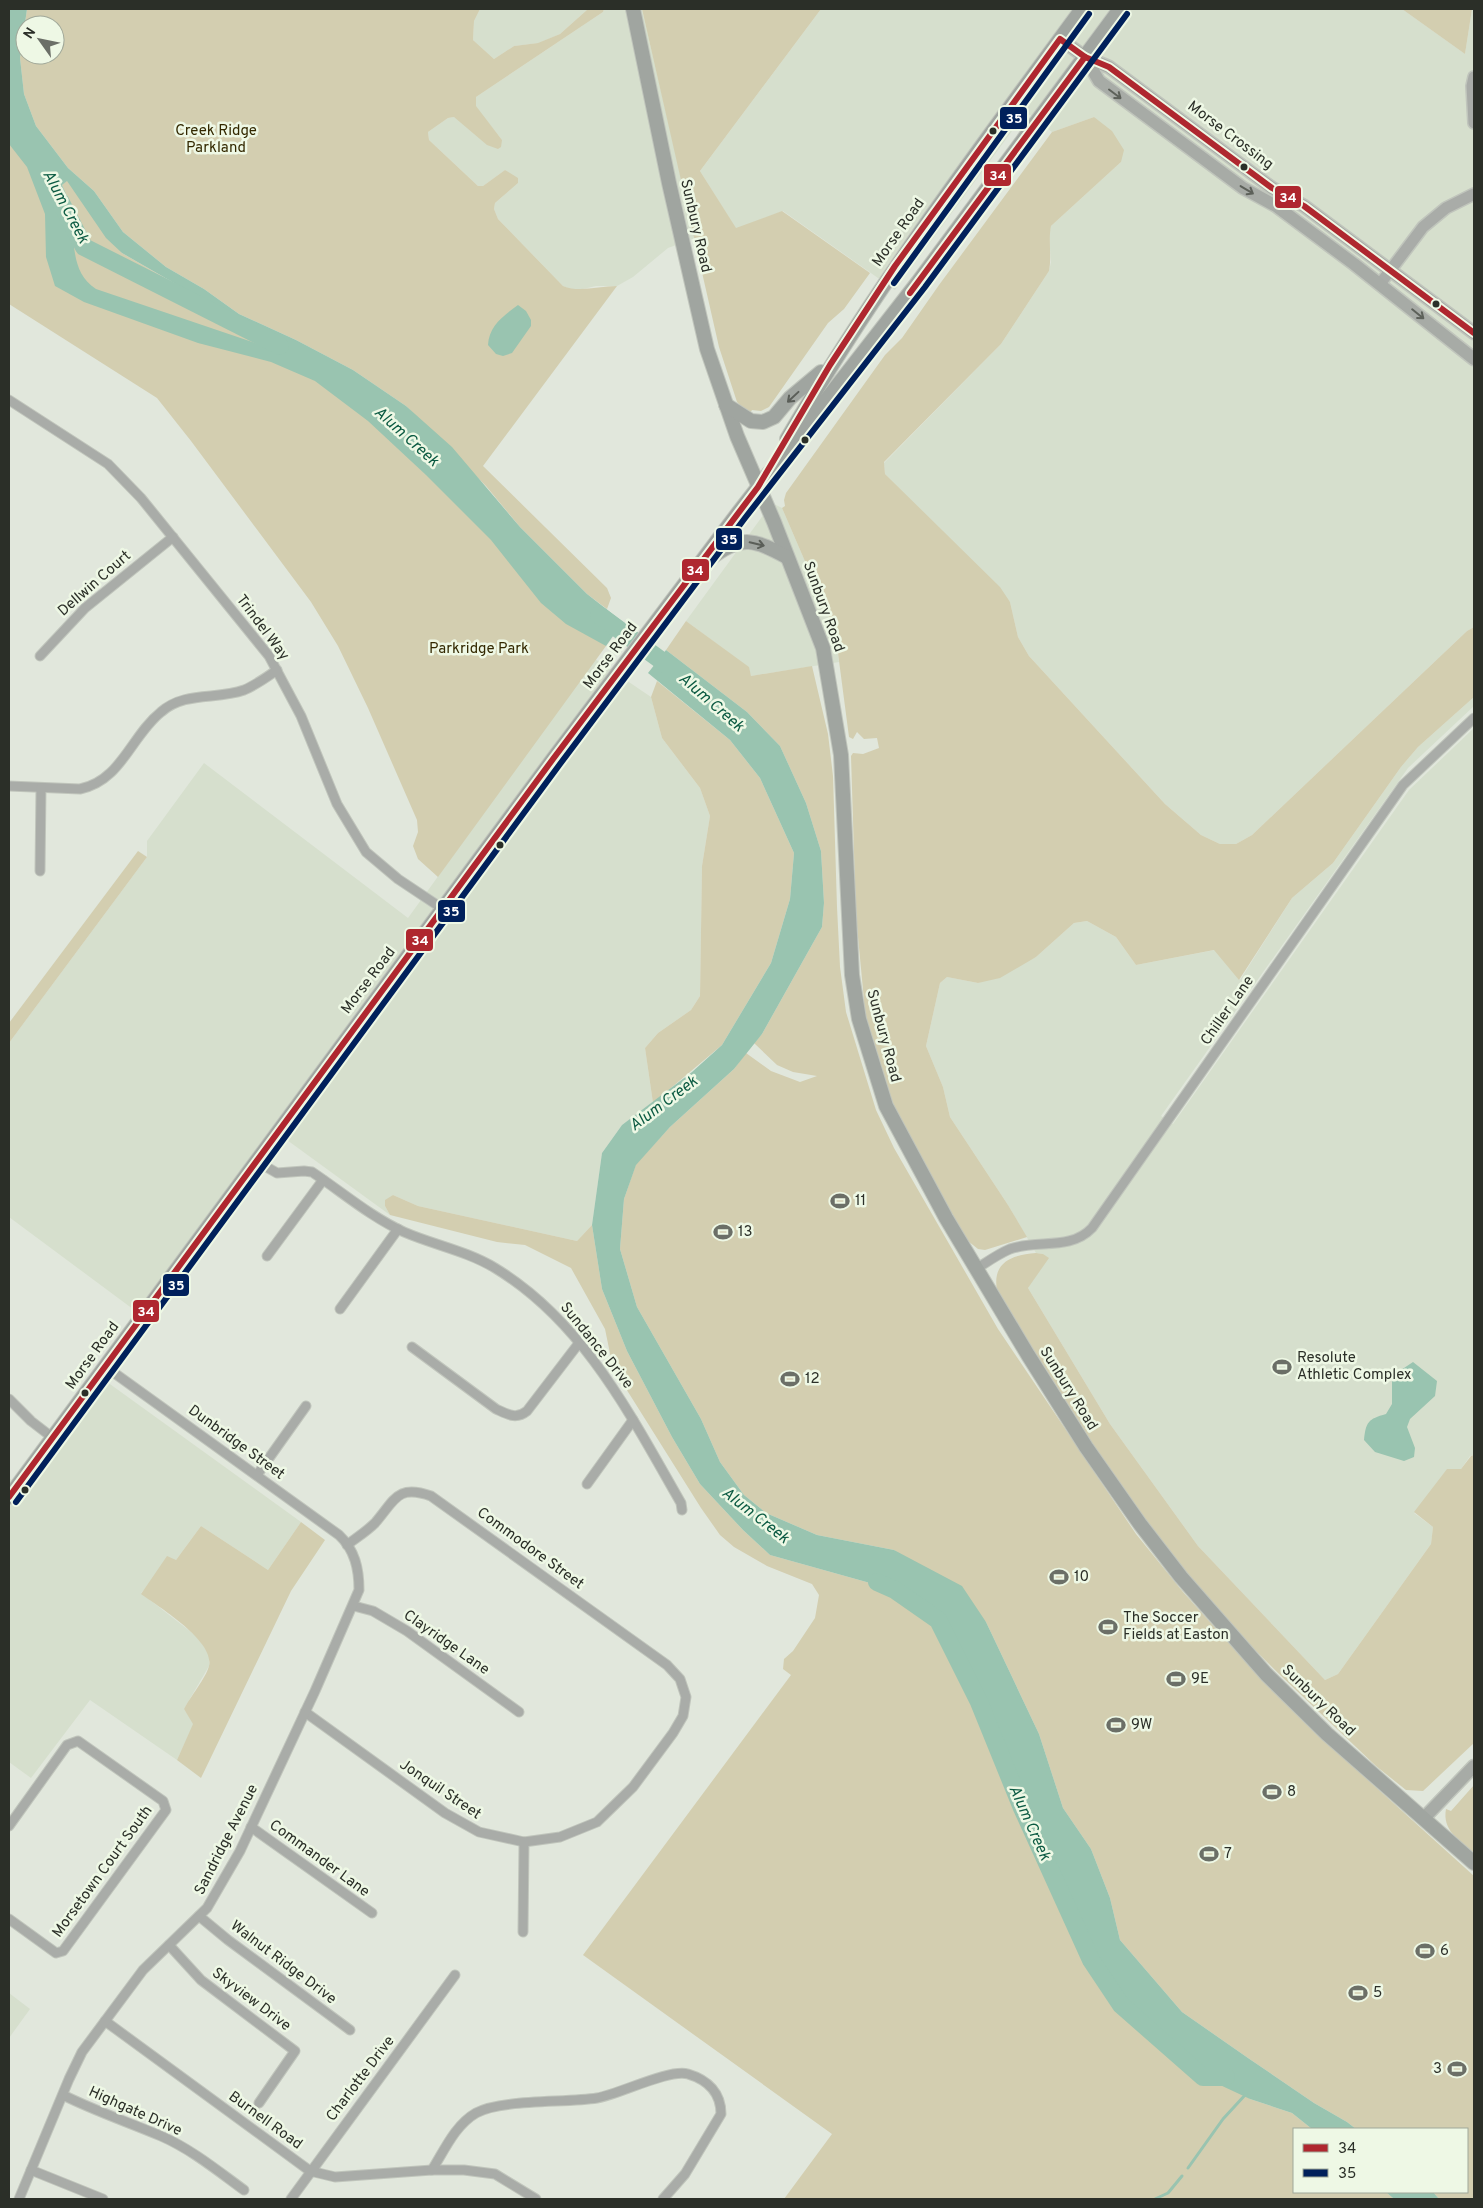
<svg xmlns="http://www.w3.org/2000/svg" width="1483" height="2208" font-family="Overpass,sans-serif">
  <style>
    .built { fill: #d6dfcd }
    .green { fill: #d3ceb0; fill-rule: evenodd }
    .water { fill: #99c4b0; fill-rule: evenodd }
    .lines { fill: none; stroke-linecap: round; stroke-linejoin: round }
    .stream { stroke: #99c4b0; stroke-width: 3 }
    .river { stroke: #99c4b0; stroke-width: 18 }
    .minor-casing { stroke: #c0c5bc; stroke-width: 11 }
    .tertiary-casing { stroke: #c0c5bc; stroke-width: 14 }
    .secondary-casing { stroke: #c0c5bc; stroke-width: 15 }
    .primary-casing { stroke: #c0c5bc; stroke-width: 16 }
    .minor { stroke: #a9aca8; stroke-width: 9 }
    .tertiary { stroke: #a9aca8; stroke-width: 11 }
    .secondary { stroke: #a7aba6; stroke-width: 12 }
    .primary { stroke: #a0a5a0; stroke-width: 14 }
    .bus-1-casing { stroke: #eef8e5; stroke-width: 10 }
    .bus-2-casing { stroke: #eef8e5; stroke-width: 10 }
    .bus-1 { stroke: #af272f; stroke-width: 6 }
    .bus-2 { stroke: #00205b; stroke-width: 6 }
    .oneway { stroke: #5d615a }
    .oneway2 { stroke: #5a5e58 }
    .bus-dot { fill: #2b2f28; stroke: #eef8e5; stroke-width: 2 }
    .labels { text-anchor: middle; dominant-baseline: central; stroke-width: 5; stroke-linejoin: round; paint-order: stroke }
    .park-label { font-size: 15px; fill: #332800; stroke: #eef8e5 }
    .street-label { font-size: 15px; fill: #2b2f28; stroke: #eef8e5 }
    .poi-label { font-size: 15px; fill: #2b2f28; stroke: #eef8e5; text-anchor: start }
    .water-label { font-size: 16px; font-style: italic; fill: #0b5a42; stroke: #eef8e5 }
    .line-badge { stroke: #eef8e5; stroke-width: 2 }
    .badge-label { font-size: 14px; text-anchor: middle; font-weight: bold; fill: #fff }
  </style>
  <rect width="100%" height="100%" fill="#e1e7dc"/>
  <g class="built">
    <path d="M480,9h108l-28,25 -21,9 -25,3 -20,13 -21,-19 1,-19z"/>
    <path d="M604,9h38l53,229 -27,10 -35,29 -16,9h-21l-22,5 -11,-5 -65,-67 -4,-10 1,-6 23,-20 -13,-13 -22,16h-5l-49,-46 -1,-8 20,-14 6,-1 48,23 -27,-34 1,-9 127,-85z"/>
    <path d="M821,9h581l63,45 7,-45h2v618l-7,4 -215,204 -16,9h-16l-19,-9 -36,-31 -136,-148 -11,-19 -8,-35 -125,-128 -1,-11 117,-119 48,-73 2,-9 -2,-27 2,-9 70,-64 -27,-45 -42,15 -26,-20 -131,178 -112,-79 -47,18 -36,-58z"/>
    <path d="M772,503l10,5 47,109 7,21 3,24 -88,14 -3,-9 -62,-46z"/>
    <path d="M595,659l56,38 11,41 38,50 10,28 -8,50 -2,130 -9,14 -33,23 -13,15 8,55 -31,22 -20,28 -10,72 -15,16 -159,-35 -25,-11 -8,11 5,9 -114,-83 -135,183 -132,-98v-174l138,-186v-16l57,-78 204,155z"/>
    <path d="M1474,697v9l-66,62 -247,348 12,8 236,-334 65,-62v727l-4,1 -9,13 -47,44 19,14 -2,17 -93,130 -13,6 -127,-134 -88,-122 -82,-136 15,-34 -7,-1 -28,-48 -58,-88 -7,-30 -17,-41 14,-63 7,-6 31,6 58,-26 38,-34 13,-2 29,16 20,28 79,-15 25,30 52,-82 41,-35 68,-96 17,-20z"/>
    <path d="M96,1374l205,148 -33,48 -67,-44 -25,34 -35,33 59,46 9,16v11l-25,43 10,14 -17,37 -87,-60 -59,78 -22,-16v-284l7,5z"/>
    <path d="M9,1993l21,16 -21,29z"/>
  </g>
  <g class="green">
    <path d="M27,9h453l-6,12 -1,19 21,19 20,-13 24,-3 22,-9 28,-25h16l-1,3 -127,85v9l26,34 -1,7 -3,2 -11,-4 -33,-28 -6,1 -20,14 1,8 49,46h5l22,-16 13,8v5l-23,20 -1,6 4,10 65,67c16,7 36,0 54,0l-134,180 124,122 4,10 -4,11 -20,-15 -67,-67 -34,-41 -80,-80 -53,-36 -57,-30 -57,-26 -35,-25 -38,-22 -43,-35 -29,-41 -26,-23 -32,-42 -12,-32 -4,-36zM25,25h30v30h-30z"/>
    <path d="M642,9h179l-121,162 36,57 46,-17 88,62 -26,36 -16,14 -59,84 -8,4 -9,-1 -3,5 -12,-13 -18,-55z"/>
    <path d="M1402,9h70l-7,45z"/>
    <path d="M9,101l61,119v-13l-8,-22 5,-5 55,73 183,106 301,287 -168,231 -20,-18 -5,-13 5,-14 -1,-12 -49,-112 -30,-62 -27,-44 -120,-161 -34,-43 -148,-94z"/>
    <path d="M1094,117l18,14 12,19 -3,12 -70,64c-3,15 1,30 -2,45l-48,73 -117,118 1,12 115,113 10,15 8,35 11,19 136,148 36,31 19,9h16l16,-9 215,-204 7,-4v70l-56,50 -17,20 -68,96 -41,35 -53,82 -25,-30 -78,15 -20,-28 -29,-16 -13,2 -38,34 -36,21 -22,5 -31,-6 -7,6 -14,63 17,41 7,30 58,88 19,32 -42,13 -7,-1 -10,-8 -59,-100 -16,-33 -32,-99 3,-9 -8,-84 -5,-160 2,-3 10,1 16,-6 -2,-10 -13,1 -7,-7 -4,7 -4,-2 -13,-99 -7,-21 -47,-109 3,-2 -1,-6 2,-7 99,-138 17,-17 37,-53 113,-153z"/>
    <path d="M686,621l63,46 2,9 61,-10 16,68 5,42 4,131 3,60 6,45 30,98 18,38 104,181 138,205 47,58 62,69 62,64 167,151v323h-35l-6,-7h34v-63h-111l-9,-7 -33,-19 -66,-45 -66,-46 -62,-72 -10,-42 -19,-49 -28,-41 -24,-74 -53,-112 -92,-72 -77,-15 -51,-22 -22,-18 -24,-33 -19,-43 -64,-112 -17,-58 4,-50 12,-35 34,-37 64,-58 12,-16 25,18 29,11 17,-6 -24,-4 -16,-7 -23,-22 8,-9 60,-107 2,-24 -3,-52 -15,-48 -26,-57 -33,-34 -81,-62z"/>
    <path d="M657,681l73,59 30,38 34,75 -4,46 -19,64 -49,82 -69,58 -8,-55 13,-15 33,-23 9,-14 2,-130 8,-50 -10,-28 -38,-50 -11,-41z"/>
    <path d="M138,851l9,6 -138,186v-20z"/>
    <path d="M393,1195l25,11 159,35 15,-16 10,64 25,62 45,86 28,47 43,46 27,25 125,35 43,30 41,82 43,106 17,21 38,82 14,49 159,139 42,14 20,16h-18v63h92l8,7h-610l48,-65 -249,-179 208,-280 -8,-6 1,-10 9,-8 22,-33 4,-23 -7,-11 -45,-18 -33,-19 -14,-12 -19,-27 -88,-140 -8,-39 -34,-61 -46,-23 -28,-3 -107,-27 -5,-9v-6z"/>
    <path d="M1036,1253l7,1 6,4 -21,30 82,136 88,122 127,134 13,-6 93,-130 2,-17 -19,-15 33,-43h14l10,-13 3,-1v288l-51,48 -17,-1 -30,-24 -98,-93 -57,-57 -31,-36 -87,-115 -106,-175c-5,-28 15,-35 39,-37z"/>
    <path d="M301,1522l24,18 -34,51 -90,187 -24,-18 16,-36 -9,-15c6,-12 22,-31 25,-43 6,-25 -50,-59 -68,-72l26,-38 9,4 25,-34 67,44z"/>
    <path d="M1474,1785v68c-15,-13 -32,-23 -28,-44l5,2z"/>
  </g>
  <g class="water">
    <path d="M9,9h18l-7,49 4,36 12,32 32,42 26,23 29,41 43,35 38,22 35,25 57,26 57,30 53,36 46,41 68,80 67,67 36,28 -17,24 -40,-22 -25,-21 -50,-63 -65,-65 -58,-54 -53,-40 -44,-19 -73,-19 -114,-41 -29,-16 -9,-29 -1,-43 -18,-47 -18,-23zM67,181l39,57 16,15 137,79 3,7 -4,5 -162,-55c-28,-18 -20,-53 -26,-82 -1,-7 -5,-15 -8,-22z"/>
    <path d="M518,305l8,6 5,9v6l-19,27 -9,3 -7,-2 -8,-9c1,-19 15,-29 30,-40z"/>
    <path d="M666,650l81,62 33,34 26,57 15,48 3,52 -2,24 -60,107 -28,35 -64,58 -34,38 -12,34 -4,50 17,58 64,112 19,43 24,33 22,18 51,22 77,15 68,36 24,36 53,112 24,74 28,41 19,49 10,42 62,72 66,46 66,45 33,19 9,7h-44l-20,-16 -42,-14 -47,-22 -82,-72 -30,-45 -14,-49 -38,-82 -17,-21 -43,-106 -41,-82 -43,-30 -125,-35 -27,-25 -43,-46 -28,-47 -45,-86 -25,-62 -10,-64 10,-72 20,-28 70,-53 30,-27 49,-82 19,-64 4,-46 -34,-75 -30,-38 -82,-67z"/>
    <path d="M1413,1362l24,19 -2,15 -25,23 -3,8 8,21 -1,9 -10,4 -29,-9 -11,-12c2,-18 4,-21 22,-26l6,-10v-28z"/>
    <path d="M1386,2192h47l6,7h-45z"/>
  </g>
  <g class="lines">
    <g class="stream">
      <path d="M1188,2168l35,-49 23,-25"/>
      <path d="M1155,2199l13,-6 14,-17"/>
    </g>
    <g class="river">
      <path d="M60,201l24,46 196,99"/>
      <path d="M599,615l78,57"/>
      <path d="M877,1582l18,8 43,30 41,82 43,106 69,152 30,45 82,72h23"/>
    </g>
    <g class="minor-casing">
      <g id="minor">
        <path d="M9,400l99,64 33,34 128,158 32,60 36,88 29,48 32,27 45,30"/>
        <path d="M40,656l45,-48 88,-71"/>
        <path d="M9,786l71,3c41,-8 51,-53 81,-77 24,-21 55,-12 83,-22 12,-5 23,-13 33,-20"/>
        <path d="M40,871l1,-83"/>
        <path d="M256,1161l21,12 27,-2 8,1c30,20 59,45 92,60 30,13 63,19 91,36 89,54 136,148 186,235l1,7"/>
        <path d="M267,1256l56,-76"/>
        <path d="M976,1269c11,-7 22,-15 34,-20 28,-10 60,2 82,-21l311,-443 71,-67"/>
        <path d="M340,1309l58,-80"/>
        <path d="M412,1347l84,62c11,5 20,11 31,2l52,-68"/>
        <path d="M9,1399l22,22 22,17"/>
        <path d="M257,1475l49,-69"/>
        <path d="M587,1484l46,-64"/>
        <path d="M354,1606l19,5 34,20 112,81"/>
        <path d="M305,1712l140,101 34,19 45,10 36,-5 37,-15 36,-35 40,-54 10,-17 3,-19 -6,-18 -13,-14 -236,-169c-34,-12 -36,4 -56,27 -8,8 -19,15 -28,22"/>
        <path d="M9,1826l58,-81 11,-4 85,60 3,9 -103,141 -7,2 -47,-34"/>
        <path d="M251,1827l121,86"/>
        <path d="M199,1916l29,24 122,90"/>
        <path d="M523,1932l1,-90"/>
        <path d="M169,1945l32,35 94,71 -36,52"/>
        <path d="M105,2021l205,150 25,6 97,-7h32l31,4 41,25"/>
        <path d="M63,2095c32,16 65,27 98,41 30,13 57,35 83,54"/>
        <path d="M31,2170l72,29"/>
        <path d="M432,2170c12,-19 23,-45 44,-57 25,-14 90,-10 121,-15 23,-4 71,-29 91,-24 20,6 33,19 33,40l-36,60 -22,25"/>
        <path d="M19,2199l50,-120 13,-27 61,-82 64,-62 33,-57 75,-160 44,-101c0,-21 -4,-40 -20,-55l-233,-168"/>
        <path d="M291,2199l164,-224"/>
      </g>
    </g>
    <g class="tertiary-casing">
      <g id="tertiary">
        <path d="M1474,77l-2,9 2,37"/>
        <path d="M1380,284l43,-57 23,-19 28,-14"/>
      </g>
    </g>
    <g class="secondary-casing">
      <g id="secondary">
        <path d="M1060,39l25,18 24,10 163,121 32,18 170,127"/>
        <path d="M1085,57l14,24 144,107 33,18 78,58 120,95"/>
        <path d="M1424,1818l50,-52"/>
      </g>
    </g>
    <g class="primary-casing">
      <g id="primary">
        <path d="M633,9l36,174 38,166 30,87 37,86 49,126 18,107 11,220 7,44 27,87 60,112 82,137 58,92 54,77 41,53 85,97 61,60 147,129"/>
        <path d="M726,405l25,16 12,1 11,-5 16,-19 31,-26"/>
        <path d="M787,439c88,-151 192,-290 295,-430"/>
        <path d="M711,558c31,-24 44,-18 76,-1"/>
        <path d="M9,1497l544,-738 185,-246 180,-231 202,-273"/>
      </g>
    </g>
    <use href="#minor" class="minor"/>
    <use href="#tertiary" class="tertiary"/>
    <use href="#secondary" class="secondary"/>
    <use href="#primary" class="primary"/>
    <g class="bus-1-casing">
      <g id="bus-1">
        <path d="M910,293l175,-236"/>
        <path d="M9,1497l544,-738 205,-272 72,-122 65,-99 165,-227 25,18 24,10 163,121 32,18 170,127"/>
      </g>
    </g>
    <g class="bus-2-casing">
      <g id="bus-2">
        <path d="M894,283l195,-269"/>
        <path d="M16,1502l544,-738 185,-246 180,-231 202,-273"/>
      </g>
    </g>
    <use href="#bus-1" class="bus-1"/>
    <use href="#bus-2" class="bus-2"/>
  </g>
  <defs><path id="oneway-shaft" d="M-6 0H5M1.5-3L5.5 0L1.5 3" fill="none" stroke-width="1.6" stroke-linecap="round" stroke-linejoin="round" transform="scale(1.25)"/></defs>
  <g class="oneway">
    <use href="#oneway-shaft" transform="translate(1115 94) rotate(37)"/>
    <use href="#oneway-shaft" transform="translate(1247 190) rotate(31)"/>
    <use href="#oneway-shaft" transform="translate(1418 314) rotate(39)"/>
  </g>
  <g class="oneway2">
    <use href="#oneway-shaft" transform="translate(793 397) rotate(137)"/>
    <use href="#oneway-shaft" transform="translate(757 544) rotate(13)"/>
  </g>
  <defs>
    <g id="stadium-bare" transform="scale(1.5)"><path d="M0-5a6.5 5 0 1 0 0 10a6.5 5 0 1 0 0-10ZM-3.5-1.8h7v3.6h-7Z" fill="#6b6f67" stroke="#eef8e5" stroke-width="2.5" paint-order="stroke"/></g>
  </defs>
  <g fill-rule="evenodd">
    <use href="#stadium-bare" x="840" y="1201"/>
    <use href="#stadium-bare" x="723" y="1232"/>
    <use href="#stadium-bare" x="1282" y="1367"/>
    <use href="#stadium-bare" x="790" y="1379"/>
    <use href="#stadium-bare" x="1059" y="1577"/>
    <use href="#stadium-bare" x="1108" y="1627"/>
    <use href="#stadium-bare" x="1176" y="1679"/>
    <use href="#stadium-bare" x="1116" y="1725"/>
    <use href="#stadium-bare" x="1272" y="1792"/>
    <use href="#stadium-bare" x="1209" y="1854"/>
    <use href="#stadium-bare" x="1425" y="1951"/>
    <use href="#stadium-bare" x="1358" y="1993"/>
    <use href="#stadium-bare" x="1457" y="2069"/>
  </g>
  <g class="bus-dot">
    <circle cx="993" cy="131" r="4.5"/>
    <circle cx="1244" cy="167" r="4.5"/>
    <circle cx="1436" cy="304" r="4.5"/>
    <circle cx="805" cy="440" r="4.5"/>
    <circle cx="500" cy="845" r="4.5"/>
    <circle cx="85" cy="1393" r="4.5"/>
    <circle cx="25" cy="1490" r="4.5"/>
  </g>
  <g class="labels">
    <g class="park-label">
      <text x="216" y="131">Creek Ridge<tspan x="216" dy="17">Parkland</tspan></text>
      <text x="479" y="649">Parkridge Park</text>
    </g>
    <g class="street-label">
      <text transform="translate(1230 136) rotate(37)">Morse Crossing</text>
      <text transform="translate(695 226) rotate(77)">Sunbury Road</text>
      <text transform="translate(899 233) rotate(-55)">Morse Road</text>
      <text transform="translate(95 584) rotate(-41)">Dellwin Court</text>
      <text transform="translate(823 607) rotate(70)">Sunbury Road</text>
      <text transform="translate(262 628) rotate(53)">Trindel Way</text>
      <text transform="translate(611 656) rotate(-53)">Morse Road</text>
      <text transform="translate(369 981) rotate(-53)">Morse Road</text>
      <text transform="translate(1228 1011) rotate(-55)">Chiller Lane</text>
      <text transform="translate(883 1036) rotate(75)">Sunbury Road</text>
      <text transform="translate(596 1346) rotate(51)">Sundance Drive</text>
      <text transform="translate(93 1356) rotate(-54)">Morse Road</text>
      <text transform="translate(1068 1389) rotate(58)">Sunbury Road</text>
      <text transform="translate(236 1443) rotate(36)">Dunbridge Street</text>
      <text transform="translate(530 1549) rotate(36)">Commodore Street</text>
      <text transform="translate(446 1643) rotate(35)">Clayridge Lane</text>
      <text transform="translate(1318 1701) rotate(44)">Sunbury Road</text>
      <text transform="translate(440 1790) rotate(34)">Jonquil Street</text>
      <text transform="translate(227 1840) rotate(-63)">Sandridge Avenue</text>
      <text transform="translate(319 1859) rotate(36)">Commander Lane</text>
      <text transform="translate(103 1872) rotate(-54)">Morsetown Court South</text>
      <text transform="translate(283 1963) rotate(37)">Walnut Ridge Drive</text>
      <text transform="translate(251 2000) rotate(37)">Skyview Drive</text>
      <text transform="translate(361 2079) rotate(-53)">Charlotte Drive</text>
      <text transform="translate(135 2112) rotate(24)">Highgate Drive</text>
      <text transform="translate(265 2121) rotate(36)">Burnell Road</text>
    </g>
    <g class="poi-label">
      <text x="855" y="1201">11</text>
      <text x="738" y="1232">13</text>
      <text x="1297" y="1358">Resolute<tspan x="1297" dy="17">Athletic Complex</tspan></text>
      <text x="805" y="1379">12</text>
      <text x="1074" y="1577">10</text>
      <text x="1123" y="1618">The Soccer<tspan x="1123" dy="17">Fields at Easton</tspan></text>
      <text x="1191" y="1679">9E</text>
      <text x="1131" y="1725">9W</text>
      <text x="1287" y="1792">8</text>
      <text x="1224" y="1854">7</text>
      <text x="1440" y="1951">6</text>
      <text x="1373" y="1993">5</text>
      <text x="1442" y="2069" text-anchor="end">3</text>
    </g>
    <g class="water-label">
      <text transform="translate(65 207) rotate(62)">Alum Creek</text>
      <text transform="translate(406 437) rotate(42)">Alum Creek</text>
      <text transform="translate(711 703) rotate(41)">Alum Creek</text>
      <text transform="translate(664 1104) rotate(-37)">Alum Creek</text>
      <text transform="translate(755 1516) rotate(38)">Alum Creek</text>
      <text transform="translate(1029 1823) rotate(66)">Alum Creek</text>
    </g>
  </g>
  <g class="line-badge">
    <rect x="999" y="106" width="29" height="24" rx="5" fill="#00205b"/>
    <rect x="983" y="163" width="29" height="24" rx="5" fill="#af272f"/>
    <rect x="1274" y="185" width="28" height="24" rx="5" fill="#af272f"/>
    <rect x="715" y="527" width="28" height="24" rx="5" fill="#00205b"/>
    <rect x="681" y="558" width="29" height="24" rx="5" fill="#af272f"/>
    <rect x="437" y="899" width="29" height="24" rx="5" fill="#00205b"/>
    <rect x="405" y="928" width="29" height="24" rx="5" fill="#af272f"/>
    <rect x="162" y="1273" width="28" height="24" rx="5" fill="#00205b"/>
    <rect x="132" y="1299" width="28" height="24" rx="5" fill="#af272f"/>
  </g>
  <g class="badge-label">
    <text x="1014" y="123">35</text>
    <text x="998" y="180">34</text>
    <text x="1288" y="202">34</text>
    <text x="729" y="544">35</text>
    <text x="695" y="575">34</text>
    <text x="451" y="916">35</text>
    <text x="420" y="945">34</text>
    <text x="176" y="1290">35</text>
    <text x="146" y="1316">34</text>
  </g>
  <rect width="1483" height="2208" fill="none" stroke="#2b2f28" stroke-width="20"/>
  <rect x="1293" y="2128" width="175" height="65" fill="#eef8e5" stroke="#a0a899"/>
  <rect x="1303" y="2144" width="25" height="8" fill="#af272f" stroke="#a0a899"/>
  <text x="1338" y="2153" font-size="15" fill="#2b2f28">34</text>
  <rect x="1303" y="2169" width="25" height="8" fill="#00205b" stroke="#a0a899"/>
  <text x="1338" y="2178" font-size="15" fill="#2b2f28">35</text>
  <g transform="translate(40 40) rotate(303)"><circle r="24" fill="#eef8e5" stroke="#a0a899"/>
  <path d="M0-4L9 19L0 12L-9 19Z" fill="#6b6f67"/>
  <text y="-8" font-size="14" font-weight="bold" text-anchor="middle" fill="#2b2f28">N</text>
  </g>
</svg>
